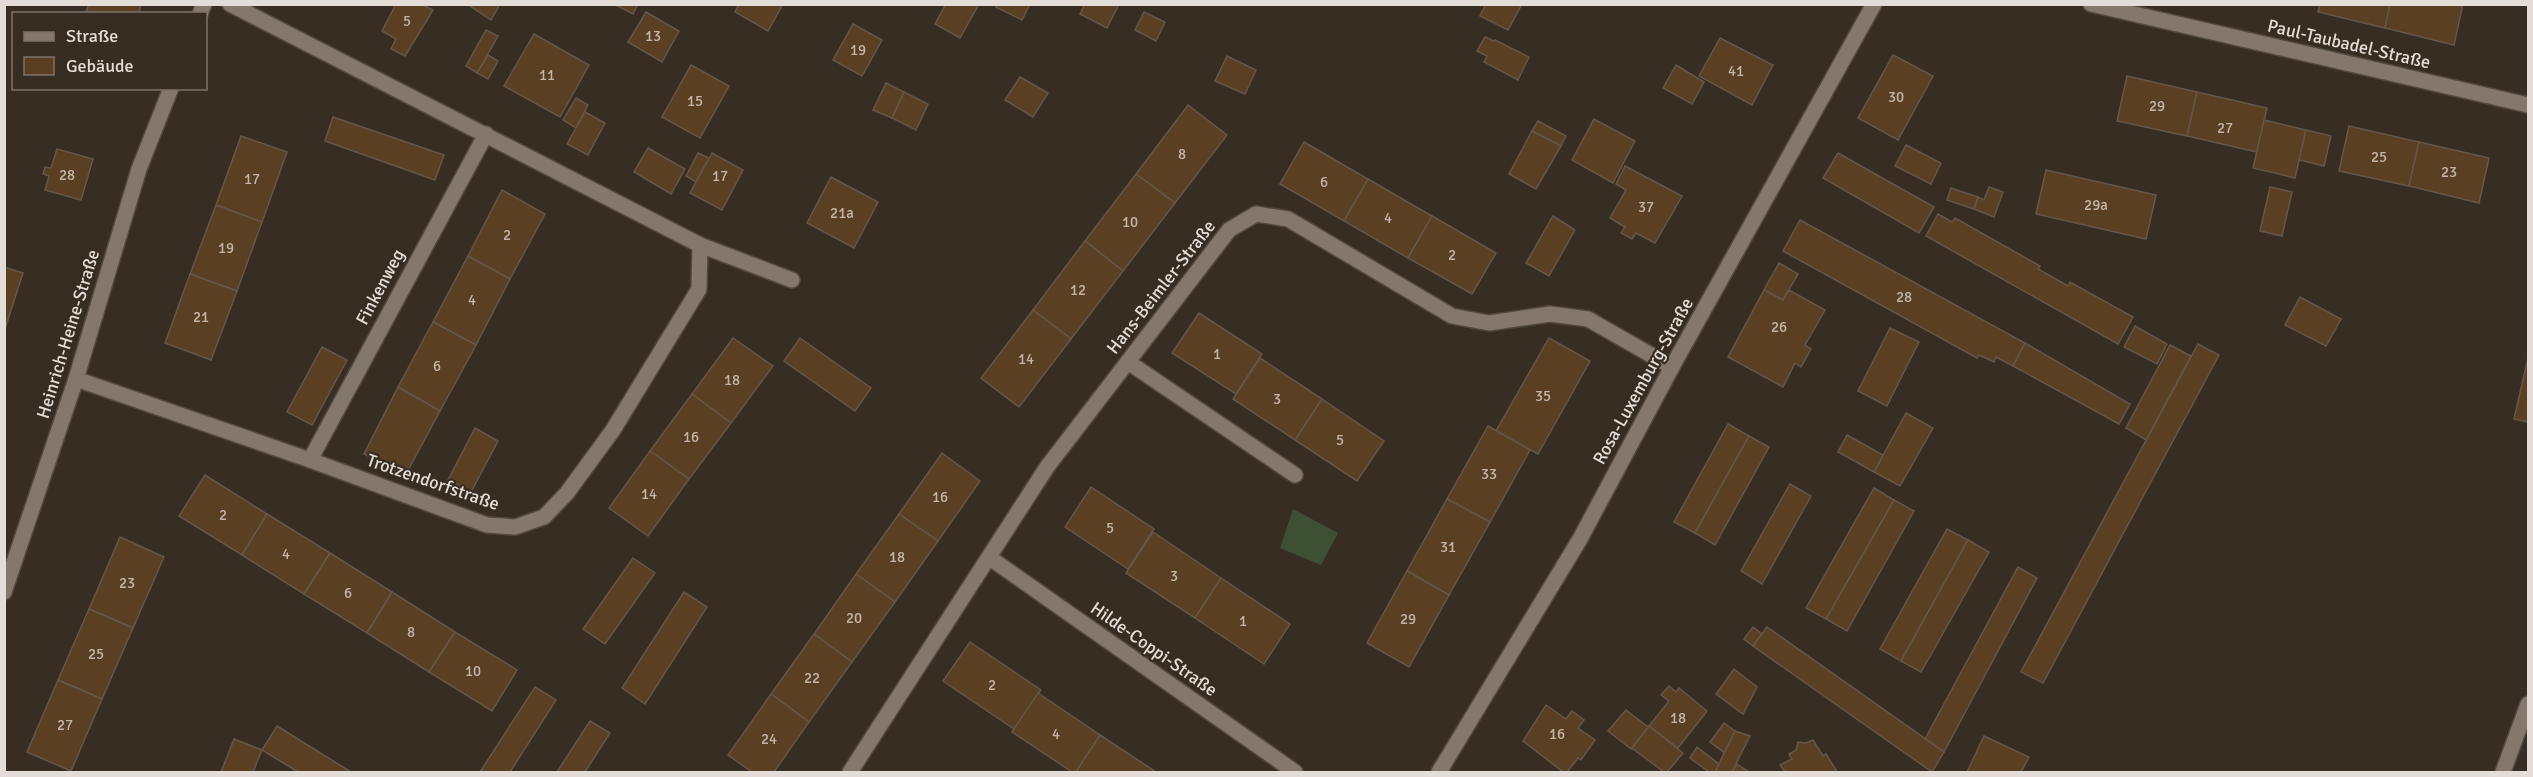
<svg xmlns="http://www.w3.org/2000/svg" width="2533" height="777" font-family="Signika,sans-serif">
  <style>
    .green { fill: #3e5034 }
    .building { fill: #5b3f22; stroke: #63574c; stroke-width: 1.5 }
    .lines { fill: none; stroke-linecap: round; stroke-linejoin: round }
    .lane-casing { stroke: #524940; stroke-width: 18 }
    .street-casing { stroke: #524940; stroke-width: 18 }
    .lane { stroke: #84776b; stroke-width: 15 }
    .street { stroke: #84776b; stroke-width: 15 }
    .labels { text-anchor: middle; dominant-baseline: central; stroke-width: 4.5; stroke-linejoin: round; paint-order: stroke }
    .number-label { font-size: 15px; fill: #c2b6aa }
    .street-label { font-size: 18px; fill: #e4ddd7; stroke: #372d22 }
  </style>
  <rect width="100%" height="100%" fill="#372d22"/>
  <path class="green" d="M1293,509l45,24 -17,32 -41,-17z"/>
  <g class="building">
    <path d="M89,4h52l-2,10h-54z"/>
    <path d="M396,4h25l12,6 -28,46 -14,-7 5,-10 -14,-8z"/>
    <path d="M467,4h33l-9,16z"/>
    <path d="M614,4h24l-5,10z"/>
    <path d="M739,4h44l-15,27 -33,-19z"/>
    <path d="M946,4h33l-19,34 -25,-14z"/>
    <path d="M997,4h33l-8,16 -26,-13z"/>
    <path d="M1085,4h34l-12,24 -27,-14z"/>
    <path d="M1486,4h36l-14,26 -28,-14z"/>
    <path d="M2320,4h70l-5,24 -67,-16z"/>
    <path d="M2390,4h73l-9,41 -69,-17z"/>
    <path d="M646,12l33,19 -17,31 -34,-20z"/>
    <path d="M1144,12l21,10 -9,19 -21,-11z"/>
    <path d="M853,24l29,16 -20,36 -29,-16z"/>
    <path d="M486,30l12,6 -21,37 -11,-7z"/>
    <path d="M534,34l55,31 -29,52 -56,-31z"/>
    <path d="M1485,37l9,4 1,-1 34,17 -11,23 -34,-18 3,-6 -10,-5z"/>
    <path d="M1720,38l53,27 -21,40 -53,-29z"/>
    <path d="M488,55l10,6 -10,18 -11,-6z"/>
    <path d="M1893,55l40,21 -35,64 -40,-22z"/>
    <path d="M1227,56l29,14 -11,24 -30,-13z"/>
    <path d="M691,65l38,21 -29,52 -38,-21z"/>
    <path d="M1676,65l28,17 -12,22 -29,-16z"/>
    <path d="M2127,76l70,16 -10,44 -70,-15z"/>
    <path d="M1020,77l28,16 -15,24 -28,-17z"/>
    <path d="M886,83l18,9 -12,26 -19,-8z"/>
    <path d="M904,92l24,12 -12,26 -24,-12z"/>
    <path d="M2197,92l70,16 -10,44 -70,-16z"/>
    <path d="M576,98l12,7 -12,23 -13,-8z"/>
    <path d="M1188,105l39,30 -52,68 -39,-29z"/>
    <path d="M585,112l20,11 -17,32 -21,-11z"/>
    <path d="M333,117l111,38 -9,25 -110,-39z"/>
    <path d="M1594,119l41,22 -22,42 -41,-23z"/>
    <path d="M2264,120l42,10 -11,48 -42,-10z"/>
    <path d="M1538,121l28,15 -5,10 -29,-15z"/>
    <path d="M2349,126l70,16 -10,44 -70,-15z"/>
    <path d="M2306,130l25,6 -7,30 -25,-6z"/>
    <path d="M1532,131l29,15 -25,43 -27,-15z"/>
    <path d="M241,136l46,16 -25,70 -46,-17z"/>
    <path d="M1304,142l64,37 -24,42 -64,-37z"/>
    <path d="M2419,142l70,16 -10,45 -70,-17z"/>
    <path d="M1906,145l35,18 -10,21 -36,-18z"/>
    <path d="M648,148l37,21 -14,25 -37,-22z"/>
    <path d="M57,149l36,10 -12,41 -36,-10 4,-14 -6,-2 2,-7 6,1z"/>
    <path d="M698,153l11,5 -13,24 -10,-6z"/>
    <path d="M712,153l31,17 -21,40 -32,-17z"/>
    <path d="M1838,153l96,54 -15,26 -96,-55z"/>
    <path d="M1625,166l57,30 -27,47 -19,-10 -4,6 -11,-6 4,-6 -15,-9 16,-28 -10,-6z"/>
    <path d="M2046,170l110,25 -10,44 -110,-25z"/>
    <path d="M1136,174l39,29 -52,68 -38,-30z"/>
    <path d="M831,177l47,25 -24,46 -47,-25z"/>
    <path d="M1368,179l64,37 -24,42 -64,-37z"/>
    <path d="M1989,187l14,5 -9,25 -20,-8 4,-12 6,3z"/>
    <path d="M2270,187l22,5 -10,44 -22,-5z"/>
    <path d="M1951,188l27,9 -4,12 -27,-9z"/>
    <path d="M502,190l43,24 -35,65 -42,-23z"/>
    <path d="M216,205l46,17 -25,69 -47,-17z"/>
    <path d="M1938,214l14,8 3,-4 85,48 -2,3 30,17 2,-4 63,35 -15,27 -192,-108z"/>
    <path d="M1432,216l64,37 -24,41 -64,-36z"/>
    <path d="M1553,216l22,14 -26,46 -23,-13z"/>
    <path d="M1800,220l225,123 -12,23 -17,-9 -2,5 -15,-7 -2,3 -194,-107z"/>
    <path d="M1085,241l38,30 -52,68 -38,-29z"/>
    <path d="M468,256l42,23 -34,66 -43,-23z"/>
    <path d="M1779,263l19,11 -15,26 -19,-10z"/>
    <path d="M4,267l19,6 -18,56h-1z"/>
    <path d="M190,274l47,17 -26,69 -46,-17z"/>
    <path d="M1764,290l19,10 6,-10 36,20 -20,35 6,4 -10,18 -6,-4 -12,24 -55,-30z"/>
    <path d="M2300,297l41,22 -15,27 -41,-21z"/>
    <path d="M1033,310l38,29 -52,68 -38,-29z"/>
    <path d="M1199,313l63,41 -26,40 -64,-41z"/>
    <path d="M433,322l43,23 -36,66 -42,-24z"/>
    <path d="M2135,326l32,18 -10,20 -33,-17z"/>
    <path d="M1890,328l29,14 -32,64 -29,-15z"/>
    <path d="M733,338l40,28 -42,57 -39,-29z"/>
    <path d="M800,338l71,50 -16,23 -71,-50z"/>
    <path d="M1549,338l41,23 -52,93 -42,-23z"/>
    <path d="M2025,343l105,61 -11,20 -106,-58z"/>
    <path d="M2198,344l21,11 -176,328 -22,-11z"/>
    <path d="M2170,345l21,11 -45,84 -20,-12z"/>
    <path d="M322,347l25,13 -35,65 -25,-13z"/>
    <path d="M1260,358l62,41 -27,41 -62,-41z"/>
    <path d="M2528,358v64l-14,-3z"/>
    <path d="M398,387l42,24 -35,65 -41,-22z"/>
    <path d="M692,394l39,29 -42,56 -39,-28z"/>
    <path d="M1322,399l62,42 -27,40 -62,-41z"/>
    <path d="M1906,413l27,15 -33,58 -26,-14z"/>
    <path d="M1728,424l21,12 -54,97 -21,-11z"/>
    <path d="M1488,426l42,24 -40,72 -43,-23z"/>
    <path d="M475,428l23,13 -27,51 -23,-12z"/>
    <path d="M1847,435l36,20 -9,17 -36,-20z"/>
    <path d="M1749,436l20,11 -54,98 -20,-12z"/>
    <path d="M650,451l39,28 -41,57 -39,-28z"/>
    <path d="M942,453l38,28 -42,60 -39,-27z"/>
    <path d="M205,475l62,39 -25,41 -63,-39z"/>
    <path d="M1790,484l21,12 -49,88 -21,-13z"/>
    <path d="M1091,487l63,42 -26,40 -63,-42z"/>
    <path d="M1874,488l20,12 -68,119 -20,-11z"/>
    <path d="M1447,499l43,23 -41,73 -42,-24z"/>
    <path d="M1894,500l20,11 -67,120 -21,-12z"/>
    <path d="M267,514l63,39 -26,41 -62,-39z"/>
    <path d="M899,514l39,27 -43,61 -39,-28z"/>
    <path d="M1947,529l21,11 -67,121 -21,-12z"/>
    <path d="M1153,532l68,46 -26,40 -69,-45z"/>
    <path d="M120,537l44,20 -31,71 -44,-19z"/>
    <path d="M1968,540l21,12 -68,120 -20,-11z"/>
    <path d="M330,553l62,39 -25,41 -63,-39z"/>
    <path d="M633,558l22,15 -50,71 -22,-15z"/>
    <path d="M2018,567l19,11 -93,174 -19,-13z"/>
    <path d="M1407,571l42,24 -40,72 -42,-24z"/>
    <path d="M856,574l39,28 -43,60 -38,-28z"/>
    <path d="M1221,578l69,46 -26,40 -69,-46z"/>
    <path d="M392,592l63,40 -26,40 -62,-39z"/>
    <path d="M684,592l23,15 -62,97 -23,-16z"/>
    <path d="M89,609l44,19 -31,71 -44,-19z"/>
    <path d="M1753,627l9,7 -9,12 -9,-7z"/>
    <path d="M1767,627l177,125 -12,20 -179,-126z"/>
    <path d="M455,632l62,38 -25,41 -63,-39z"/>
    <path d="M814,634l38,28 -43,60 -38,-28z"/>
    <path d="M970,642l71,48 -27,39 -71,-48z"/>
    <path d="M1734,669l23,18 -14,27 -27,-20z"/>
    <path d="M58,680l44,19 -31,72 -44,-19z"/>
    <path d="M1669,686l7,6 3,-4 28,23 -29,37 -29,-22 20,-25 -8,-6z"/>
    <path d="M535,687l21,13 -46,72h-30z"/>
    <path d="M1038,693l62,42 -24,37h-4l-60,-40z"/>
    <path d="M771,694l38,28 -35,50h-22l-24,-17z"/>
    <path d="M1546,705l20,14 6,-8 12,9 -6,8 17,12 -14,20 -3,-2 -11,14h-4l-40,-31z"/>
    <path d="M1626,710l22,17 -17,22 -23,-18z"/>
    <path d="M590,721l20,12 -25,39h-28z"/>
    <path d="M1724,723l11,8 -10,22 -15,-11z"/>
    <path d="M277,726l74,46h-53l-36,-22z"/>
    <path d="M1649,726l34,27 -16,19h-3l-32,-24z"/>
    <path d="M1735,731l15,5 -18,36h-17z"/>
    <path d="M1100,735l56,37h-80z"/>
    <path d="M1984,736l45,21 -8,15h-54z"/>
    <path d="M234,739l28,11 -9,22h-32z"/>
    <path d="M1813,740l10,16 3,-2 10,16 -2,2h-49l-5,-7 12,-6 -3,-5 7,-4 2,-8 8,1z"/>
    <path d="M1697,747l22,17 -4,8h-6l-19,-14z"/>
    <path d="M1737,764l12,8h-17z"/>
  </g>
  <g class="lines">
    <g class="lane-casing">
      <path id="lane" d="M1128,362l167,113"/>
    </g>
    <g class="street-casing">
      <g id="street">
        <path d="M230,4l470,241 92,35"/>
        <path d="M2091,4l437,101"/>
        <path d="M200,14l4,-10"/>
        <path d="M76,379l234,81 177,65 28,2 29,-10 23,-24 46,-63 86,-141 1,-44"/>
        <path d="M310,460l176,-326"/>
        <path d="M990,558l305,214"/>
        <path d="M4,592l72,-213 63,-210 32,-81"/>
        <path d="M850,772l197,-305 182,-237 27,-16 32,5 164,97 37,7 61,-9 38,5 84,48"/>
        <path d="M1439,772l141,-233 92,-172 202,-363"/>
        <path d="M2503,772l25,-68"/>
      </g>
    </g>
    <use href="#lane" class="lane"/>
    <use href="#street" class="street"/>
  </g>
  <g class="labels">
    <g class="number-label">
      <text x="407" y="21">5</text>
      <text x="653" y="36">13</text>
      <text x="858" y="50">19</text>
      <text x="1736" y="71">41</text>
      <text x="547" y="75">11</text>
      <text x="1896" y="97">30</text>
      <text x="695" y="101">15</text>
      <text x="2157" y="106">29</text>
      <text x="2225" y="128">27</text>
      <text x="1182" y="154">8</text>
      <text x="2379" y="157">25</text>
      <text x="2449" y="172">23</text>
      <text x="67" y="175">28</text>
      <text x="720" y="176">17</text>
      <text x="252" y="179">17</text>
      <text x="1324" y="182">6</text>
      <text x="2096" y="205">29a</text>
      <text x="1646" y="207">37</text>
      <text x="842" y="213">21a</text>
      <text x="1388" y="218">4</text>
      <text x="1130" y="222">10</text>
      <text x="507" y="235">2</text>
      <text x="226" y="248">19</text>
      <text x="1452" y="255">2</text>
      <text x="1078" y="290">12</text>
      <text x="1904" y="297">28</text>
      <text x="472" y="300">4</text>
      <text x="201" y="317">21</text>
      <text x="1779" y="327">26</text>
      <text x="1217" y="354">1</text>
      <text x="1026" y="359">14</text>
      <text x="437" y="366">6</text>
      <text x="732" y="380">18</text>
      <text x="1543" y="396">35</text>
      <text x="1277" y="399">3</text>
      <text x="691" y="437">16</text>
      <text x="1340" y="440">5</text>
      <text x="1489" y="474">33</text>
      <text x="649" y="494">14</text>
      <text x="940" y="497">16</text>
      <text x="223" y="515">2</text>
      <text x="1110" y="528">5</text>
      <text x="1448" y="547">31</text>
      <text x="286" y="554">4</text>
      <text x="897" y="557">18</text>
      <text x="1174" y="576">3</text>
      <text x="127" y="583">23</text>
      <text x="348" y="593">6</text>
      <text x="854" y="618">20</text>
      <text x="1408" y="619">29</text>
      <text x="1243" y="621">1</text>
      <text x="411" y="632">8</text>
      <text x="96" y="654">25</text>
      <text x="473" y="671">10</text>
      <text x="812" y="678">22</text>
      <text x="992" y="685">2</text>
      <text x="1678" y="718">18</text>
      <text x="65" y="725">27</text>
      <text x="1056" y="734">4</text>
      <text x="1557" y="734">16</text>
      <text x="769" y="739">24</text>
    </g>
    <g class="street-label">
      <text transform="translate(2349 44) rotate(13)">Paul-Taubadel-Straße</text>
      <text transform="translate(380 287) rotate(-62)">Finkenweg</text>
      <text transform="translate(1161 287) rotate(-52)">Hans-Beimler-Straße</text>
      <text transform="translate(68 334) rotate(-73)">Heinrich-Heine-Straße</text>
      <text transform="translate(1643 381) rotate(-61)">Rosa-Luxemburg-Straße</text>
      <text transform="translate(433 482) rotate(19)">Trotzendorfstraße</text>
      <text transform="translate(1154 649) rotate(35)">Hilde-Coppi-Straße</text>
    </g>
  </g>
  <rect width="2533" height="777" fill="none" stroke="#e4ddd7" stroke-width="12"/>
  <rect x="12" y="12" width="195" height="78" fill="#372d22" stroke="#7c736a" stroke-width="1.5"/>
  <rect x="24" y="32" width="30" height="9" fill="#84776b" stroke="#7c736a" stroke-width="1.5"/>
  <text x="66" y="42" font-size="18" fill="#e4ddd7">Straße</text>
  <rect x="24" y="57" width="30" height="18" fill="#5b3f22" stroke="#7c736a" stroke-width="1.5"/>
  <text x="66" y="72" font-size="18" fill="#e4ddd7">Gebäude</text>
</svg>
